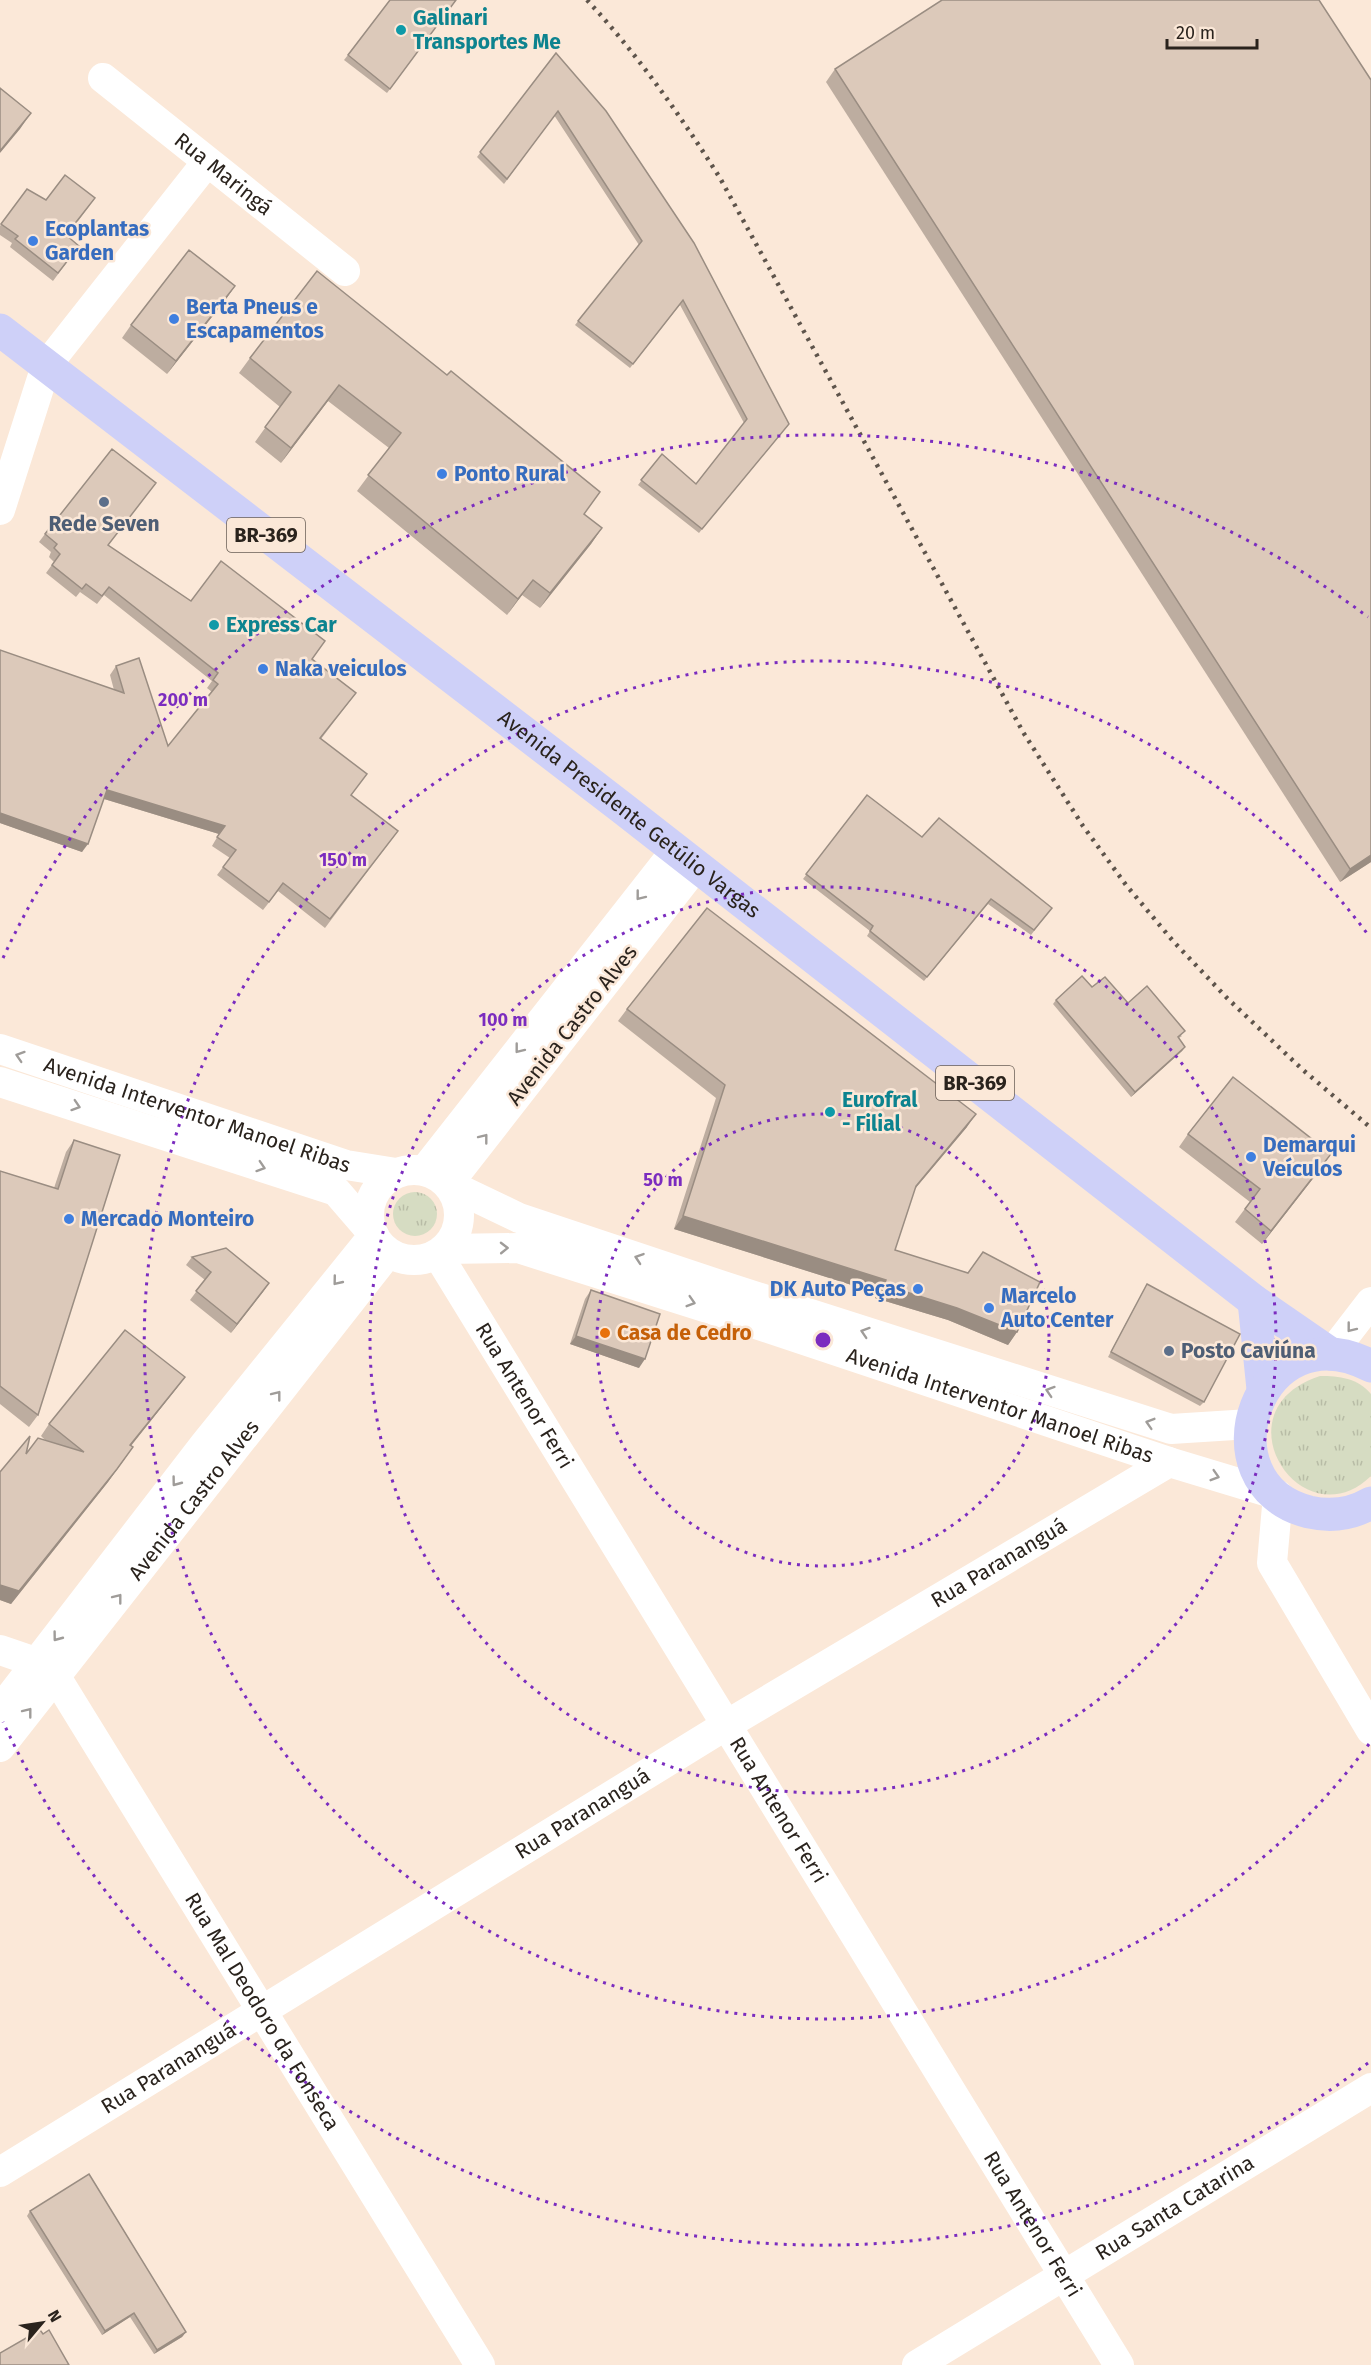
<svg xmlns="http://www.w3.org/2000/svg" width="1371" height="2365" font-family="'Fira Sans',sans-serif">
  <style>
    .grass { fill: url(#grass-tufts) }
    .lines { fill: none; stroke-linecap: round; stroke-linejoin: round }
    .minor { stroke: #fff; stroke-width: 30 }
    .major { stroke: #ced0f8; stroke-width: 33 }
    .rail { stroke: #5e544b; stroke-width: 4.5; stroke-dasharray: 3 6; stroke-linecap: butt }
    .wall { fill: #bdada0 }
    .shaded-wall { fill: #9a8d82 }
    .building { fill: #dcc9ba; stroke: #9a8d82; stroke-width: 1.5 }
    .oneway { stroke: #9f9c99 }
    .ring { fill: none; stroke: #7b2cbf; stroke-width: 3; stroke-dasharray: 3 6 }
    .culture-dot { fill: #0f9aa8; stroke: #fbe8d8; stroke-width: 2 }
    .shop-dot { fill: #3f7fe0; stroke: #fbe8d8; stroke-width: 2 }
    .service-dot { fill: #5c6f8a; stroke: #fbe8d8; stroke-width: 2 }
    .food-dot { fill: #e8710a; stroke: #fbe8d8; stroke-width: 2 }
    .labels { text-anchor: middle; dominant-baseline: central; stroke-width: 5; stroke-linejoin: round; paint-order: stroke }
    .shield { fill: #fbe8d8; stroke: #695e55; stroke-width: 1.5 }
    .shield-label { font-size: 20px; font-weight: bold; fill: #2a231d }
    .culture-label { font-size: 21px; font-weight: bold; fill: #0d838f; stroke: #fbe8d8; text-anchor: start }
    .street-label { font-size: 21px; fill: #2a231d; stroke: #fbe8d8 }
    .shop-label { font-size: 21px; font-weight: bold; fill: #366cbe; stroke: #fbe8d8; text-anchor: start }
    .service-label { font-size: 21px; font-weight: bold; fill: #4e5e75; stroke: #fbe8d8 }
    .food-label { font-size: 21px; font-weight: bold; fill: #c56008; stroke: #fbe8d8; text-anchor: start }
    .centre { fill: #7b2cbf; stroke: #fbe8d8; stroke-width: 3 }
    .ring-label { font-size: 18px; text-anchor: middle; font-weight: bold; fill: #7b2cbf; stroke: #fbe8d8; stroke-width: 5; stroke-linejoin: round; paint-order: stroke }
  </style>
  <defs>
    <pattern id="grass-tufts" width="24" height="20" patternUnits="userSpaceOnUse" patternTransform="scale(1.5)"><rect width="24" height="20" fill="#d6dcc2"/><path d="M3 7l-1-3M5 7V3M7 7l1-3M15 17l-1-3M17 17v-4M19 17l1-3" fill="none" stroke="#b8bca6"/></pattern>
  </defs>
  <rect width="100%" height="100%" fill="#fbe8d8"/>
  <g class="grass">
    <circle cx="415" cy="1214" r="22"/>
    <path d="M1320,1376c19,0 38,2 51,18v82c-69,67 -156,-66 -51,-100z"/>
  </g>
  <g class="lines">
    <g class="minor">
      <path id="s1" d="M103,78l242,193"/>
      <path d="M0,510l46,-144 161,-204"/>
      <path d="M696,866l-248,318 71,34 207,69 445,142 79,-5"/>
      <path id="s2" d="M0,1049l346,116 50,8"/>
      <path d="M0,1082l336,109 38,44 -169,209 -205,266"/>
      <circle cx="414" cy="1215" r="45"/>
      <path d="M424,1171l252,-321"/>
      <path id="s3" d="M446,1249l72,-1 202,64 449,150 109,33 -6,68 99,167"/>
      <path id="s4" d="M438,1255l681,1110"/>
      <path d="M1331,1354l40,-52"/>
      <path id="s5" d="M0,1650l38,13 18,14 424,688"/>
      <path id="s6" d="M0,1747l388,-494"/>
      <path id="s7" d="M0,2172l728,-448 441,-262"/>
      <path id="s8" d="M917,2365l454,-277"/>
    </g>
    <g class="major">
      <path id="s9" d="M0,330l621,477 633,494 77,53"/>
      <path d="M1254,1301l9,88"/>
      <path d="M1371,1366c-112,-59 -173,118 -62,146 22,5 43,2 62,-9"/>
    </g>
    <path class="rail" d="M587,0c51,55 93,115 133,178l303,554 60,94 43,59 47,56 54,57 76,72 68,58"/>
  </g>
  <g class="wall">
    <path d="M456,0l-69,93 -43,-33 4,-5z"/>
    <path d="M556,53l233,371 -90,109 -61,-48 24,-31 34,30 48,-61 -64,-118 -50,63 -55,-43 64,-80 -85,-130 -50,69 -27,-27z"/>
    <path d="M835,69l536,793 -31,20 -514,-800z"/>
    <path d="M27,189l19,11 44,5 -23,31 12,10 -26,35 -43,-34 2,-4 -12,-8v-9z"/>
    <path d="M317,271l267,243 18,14 -11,16 -51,64 -18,-13 -15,20 -150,-124 32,-43 -61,-47 -47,62 -26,-21 25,-35 -41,-34 11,-15z"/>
    <path d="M235,286l-9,13 -59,75 -45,-36 9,-13z"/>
    <path d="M156,483l-48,62 83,56 128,48 -7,10 44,34 -35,46 30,56 47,36 -73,97 -47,-37 -15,19 -46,-35 13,-17 -18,-12 7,-12 -115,-35 -22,53 -82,-29v-173l114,40 -4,-15 6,-9 52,80 44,-54 -5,-4 5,-7 -108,-86 -7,9 -17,-12 -4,5 -30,-24 8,-11 -5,-5 2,-5 -12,-10 6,-8z"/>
    <path d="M867,795l55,42 130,71 -21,27 -43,-31 -64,77 -57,-45 3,-5 -67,-52z"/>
    <path d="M1092,987l36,16 54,33 -3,2 6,9 -3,4 -51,46 -78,-93 3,-4z"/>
    <path d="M627,1009l340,118 -52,62 -20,61 122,82 -9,13 -60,-25 -73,-22 2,-5 -203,-64 42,-131 -98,-77z"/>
    <path d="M1188,1134l134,33 -60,77 -27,-22 15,-20 -71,-55z"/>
    <path d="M74,1140l-36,275 -9,12 -29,-23v-233l54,17 12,-36z"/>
    <path d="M192,1257l77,26 -38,50 -41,-33 15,-20 -19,-15z"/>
    <path d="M1147,1284l57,118 -4,4 -92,-49z"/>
    <path d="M591,1290l48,78 -69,-24 15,-45z"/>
    <path d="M185,1377l-9,12 -45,57 2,1 -25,35 -97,122 -11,-4v-128l45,-32 -4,-4 8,-12z"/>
    <path d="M30,2211l156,121 -4,5 -28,17 -24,-37 -28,18 -75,-119z"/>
  </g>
  <g class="shaded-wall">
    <path d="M31,113l-11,16 -20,24v-2z"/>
    <path d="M235,286l-9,13 -59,75 9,-13z"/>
    <path d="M339,385l-11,16 -47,62 10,-15z"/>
    <path d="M602,528l-11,16 -51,64 10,-15z"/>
    <path d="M533,580l-11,15 -15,20 11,-16z"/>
    <path d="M107,790l118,36 -6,8 -118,-36z"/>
    <path d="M0,813l88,31 -6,8 -82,-29z"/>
    <path d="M1371,855v7l-31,20 10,-13z"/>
    <path d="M1185,1047l-3,4 -51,46 4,-5z"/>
    <path d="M976,1114l-9,13 -60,71 9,-12z"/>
    <path d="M1331,1154l-9,13 -60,77 9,-13z"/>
    <path d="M683,1216l203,64 -9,13 -203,-64z"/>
    <path d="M269,1283l-6,9 -32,41 6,-9z"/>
    <path d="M884,1285l73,23 60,24 -9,13 -60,-25 -73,-22z"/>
    <path d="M576,1336l69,23 -6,9 -69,-24z"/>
    <path d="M185,1377l-9,12 -55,69 9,-13z"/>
    <path d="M133,1447l-25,35 -97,122 -11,-4v-15z"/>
    <path d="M134,2313l-4,4 -28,18 3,-4z"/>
    <path d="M186,2332l-4,5 -28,17 3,-4z"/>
  </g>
  <g class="building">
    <path d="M390,0h66l-66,89 -42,-34z"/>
    <path d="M942,0h377l52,80v775l-21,14 -515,-800z"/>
    <path d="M556,53l50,58 88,132 95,181 -87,105 -61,-49 21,-26 34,30 51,-65 -64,-119 -50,64 -55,-43 64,-80 -84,-130 -51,68 -27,-27z"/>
    <path d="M0,88l31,25 -31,38z"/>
    <path d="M65,175l30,23 -29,37 13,11 -21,27 -43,-34 3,-3 -17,-12 26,-35 19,11z"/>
    <path d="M189,250l46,36 -59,75 -45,-36z"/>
    <path d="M317,271l130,104 4,-4 149,121 -16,22 18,14 -52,65 -17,-13 -15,19 -150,-124 33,-42 -62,-48 -48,63 -26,-21 26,-35 -41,-34z"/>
    <path d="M112,449l44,34 -48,62 83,56 30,-40 104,80 -13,18 44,34 -36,45 47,36 -16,21 47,36 -68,88 -47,-36 -14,19 -46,-35 13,-17 -19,-13 8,-11 -118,-36 -19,54 -88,-31v-163l124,43 -8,-27 23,-8 29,88 50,-62 -5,-4 5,-7 -109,-86 -7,9 -16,-12 -4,5 -30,-24 8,-11 -6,-6 3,-4 -12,-10z"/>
    <path d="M867,795l55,42 17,-19 113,90 -18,22 -43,-31 -64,78 -57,-46 3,-5 -67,-52z"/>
    <path d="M707,908l269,206 -60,72 -21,64 73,23 15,-21 57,30 -23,50 -60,-24 -73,-23 2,-5 -203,-64 42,-131 -98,-76z"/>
    <path d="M1082,976l10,11 13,-10 23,26 19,-17 38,45 -7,6 7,10 -50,45 -79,-92z"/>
    <path d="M1233,1077l98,77 -60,77 -26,-22 15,-20 -72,-55z"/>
    <path d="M74,1140l46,15 -82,260 -38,-29v-215l58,18z"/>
    <path d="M226,1248l43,35 -32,41 -41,-33 15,-19 -19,-15z"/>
    <path d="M1147,1284l93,50 -36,68 -93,-50z"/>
    <path d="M591,1290l69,24 -15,45 -69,-23z"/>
    <path d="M125,1330l60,47 -55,68 3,2 -16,22 -98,122 -19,-6v-113l30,-36 -4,18 12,-16 46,14 -35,-28z"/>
    <path d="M89,2174l97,158 -29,18 -23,-37 -29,18 -75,-120z"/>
    <path d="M40,2330l3,4 6,-4 20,35h-69v-12z"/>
  </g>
  <defs><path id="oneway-chevron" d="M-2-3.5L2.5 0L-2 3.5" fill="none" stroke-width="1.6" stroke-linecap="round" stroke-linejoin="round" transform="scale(1.5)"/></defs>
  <g class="oneway">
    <use href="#oneway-chevron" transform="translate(640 896) rotate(128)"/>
    <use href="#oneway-chevron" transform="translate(519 1049) rotate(128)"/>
    <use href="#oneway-chevron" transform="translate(20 1056) rotate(-162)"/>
    <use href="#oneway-chevron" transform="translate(76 1106) rotate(18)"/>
    <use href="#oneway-chevron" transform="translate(484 1138) rotate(-52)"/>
    <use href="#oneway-chevron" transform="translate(261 1167) rotate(18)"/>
    <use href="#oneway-chevron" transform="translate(504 1248) rotate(-1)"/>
    <use href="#oneway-chevron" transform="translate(639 1258) rotate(-161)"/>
    <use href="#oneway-chevron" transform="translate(337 1281) rotate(129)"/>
    <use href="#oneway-chevron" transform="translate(691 1302) rotate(17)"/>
    <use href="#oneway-chevron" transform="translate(1351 1328) rotate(128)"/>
    <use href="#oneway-chevron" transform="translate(865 1332) rotate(-162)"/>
    <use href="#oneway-chevron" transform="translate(1050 1391) rotate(-162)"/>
    <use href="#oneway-chevron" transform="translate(277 1395) rotate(-52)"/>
    <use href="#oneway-chevron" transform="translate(1150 1423) rotate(-163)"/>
    <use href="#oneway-chevron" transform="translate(1215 1476) rotate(17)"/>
    <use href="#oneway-chevron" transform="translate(176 1482) rotate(127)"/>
    <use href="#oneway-chevron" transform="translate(118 1598) rotate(-52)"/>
    <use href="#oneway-chevron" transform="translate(57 1637) rotate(127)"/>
    <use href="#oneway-chevron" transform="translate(28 1712) rotate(-52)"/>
  </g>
  <g class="ring">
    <circle cx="823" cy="1340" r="226"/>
    <circle cx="823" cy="1340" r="453"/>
    <path d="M1369 1744A679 679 0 1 1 1369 936"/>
    <path d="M1368 2063A905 905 0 0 1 3 1722M3 958A905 905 0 0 1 1368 617"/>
  </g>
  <g class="culture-dot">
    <circle cx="401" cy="30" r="6"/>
    <circle cx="214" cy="625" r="6"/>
    <circle cx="830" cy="1112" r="6"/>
  </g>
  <g class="shop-dot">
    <circle cx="33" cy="241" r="6"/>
    <circle cx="174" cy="319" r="6"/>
    <circle cx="442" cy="474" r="6"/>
    <circle cx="263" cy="669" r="6"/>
    <circle cx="1251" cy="1157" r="6"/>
    <circle cx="69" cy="1219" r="6"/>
    <circle cx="918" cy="1289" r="6"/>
    <circle cx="989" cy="1308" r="6"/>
  </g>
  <g class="service-dot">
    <circle cx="104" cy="502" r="6"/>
    <circle cx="1169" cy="1351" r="6"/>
  </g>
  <circle class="food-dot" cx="605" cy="1333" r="6"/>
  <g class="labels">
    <g class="shield">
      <rect x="227" y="518" width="78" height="34" rx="4.5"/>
      <rect x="936" y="1066" width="78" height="34" rx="4.5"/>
    </g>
    <g class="shield-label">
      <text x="266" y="535">BR-369</text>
      <text x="975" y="1083">BR-369</text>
    </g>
    <g class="culture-label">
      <text x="413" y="18">Galinari<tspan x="413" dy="24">Transportes Me</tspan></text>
      <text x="226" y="625">Express Car</text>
      <text x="842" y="1100">Eurofral<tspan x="842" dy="24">- Filial</tspan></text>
    </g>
    <g class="street-label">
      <text stroke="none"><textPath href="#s1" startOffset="154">Rua Maringá</textPath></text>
      <text stroke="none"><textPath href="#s9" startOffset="794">Avenida Presidente Getúlio Vargas</textPath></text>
      <text transform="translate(572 1025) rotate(-52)">Avenida Castro Alves</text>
      <text stroke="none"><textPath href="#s2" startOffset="208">Avenida Interventor Manoel Ribas</textPath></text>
      <text stroke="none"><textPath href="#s4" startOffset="165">Rua Antenor Ferri</textPath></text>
      <text stroke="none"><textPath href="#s3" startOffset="579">Avenida Interventor Manoel Ribas</textPath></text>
      <text stroke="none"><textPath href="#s6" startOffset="314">Avenida Castro Alves</textPath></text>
      <text stroke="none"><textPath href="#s7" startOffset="1170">Rua Parananguá</textPath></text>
      <text stroke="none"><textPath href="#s4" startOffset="651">Rua Antenor Ferri</textPath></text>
      <text stroke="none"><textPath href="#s7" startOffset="684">Rua Parananguá</textPath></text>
      <text stroke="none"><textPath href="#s5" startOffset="456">Rua Mal Deodoro da Fonseca</textPath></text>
      <text stroke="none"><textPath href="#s7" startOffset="198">Rua Parananguá</textPath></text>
      <text stroke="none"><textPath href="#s8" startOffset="302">Rua Santa Catarina</textPath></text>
      <text stroke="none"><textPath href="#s4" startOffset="1137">Rua Antenor Ferri</textPath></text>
    </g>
    <g class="shop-label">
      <text x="45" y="229">Ecoplantas<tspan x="45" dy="24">Garden</tspan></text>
      <text x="186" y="307">Berta Pneus e<tspan x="186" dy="24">Escapamentos</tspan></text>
      <text x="454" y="474">Ponto Rural</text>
      <text x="275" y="669">Naka veiculos</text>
      <text x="1263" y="1145">Demarqui<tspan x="1263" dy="24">Veículos</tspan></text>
      <text x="81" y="1219">Mercado Monteiro</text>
      <text x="906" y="1289" text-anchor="end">DK Auto Peças</text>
      <text x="1001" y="1296">Marcelo<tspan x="1001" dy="24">Auto Center</tspan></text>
    </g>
    <g class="service-label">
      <text x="104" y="524">Rede Seven</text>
      <text x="1181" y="1351" text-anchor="start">Posto Caviúna</text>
    </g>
    <g class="food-label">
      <text x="617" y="1333">Casa de Cedro</text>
    </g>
  </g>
  <circle cx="823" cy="1340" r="9" class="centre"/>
  <g class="ring-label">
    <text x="183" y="706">200 m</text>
    <text x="343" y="866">150 m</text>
    <text x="503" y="1026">100 m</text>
    <text x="663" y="1186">50 m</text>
  </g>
  <g transform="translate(42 2323) rotate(61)" stroke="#fbe8d8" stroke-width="4.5" paint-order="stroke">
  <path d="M0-4.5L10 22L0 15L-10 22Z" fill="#2a231d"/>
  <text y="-9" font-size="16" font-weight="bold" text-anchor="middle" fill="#2a231d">N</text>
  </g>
  <path d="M1167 39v9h90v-9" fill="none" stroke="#2a231d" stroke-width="3"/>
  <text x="1176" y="39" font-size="18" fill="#2a231d" stroke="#fbe8d8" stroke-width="4.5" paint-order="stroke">20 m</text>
</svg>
